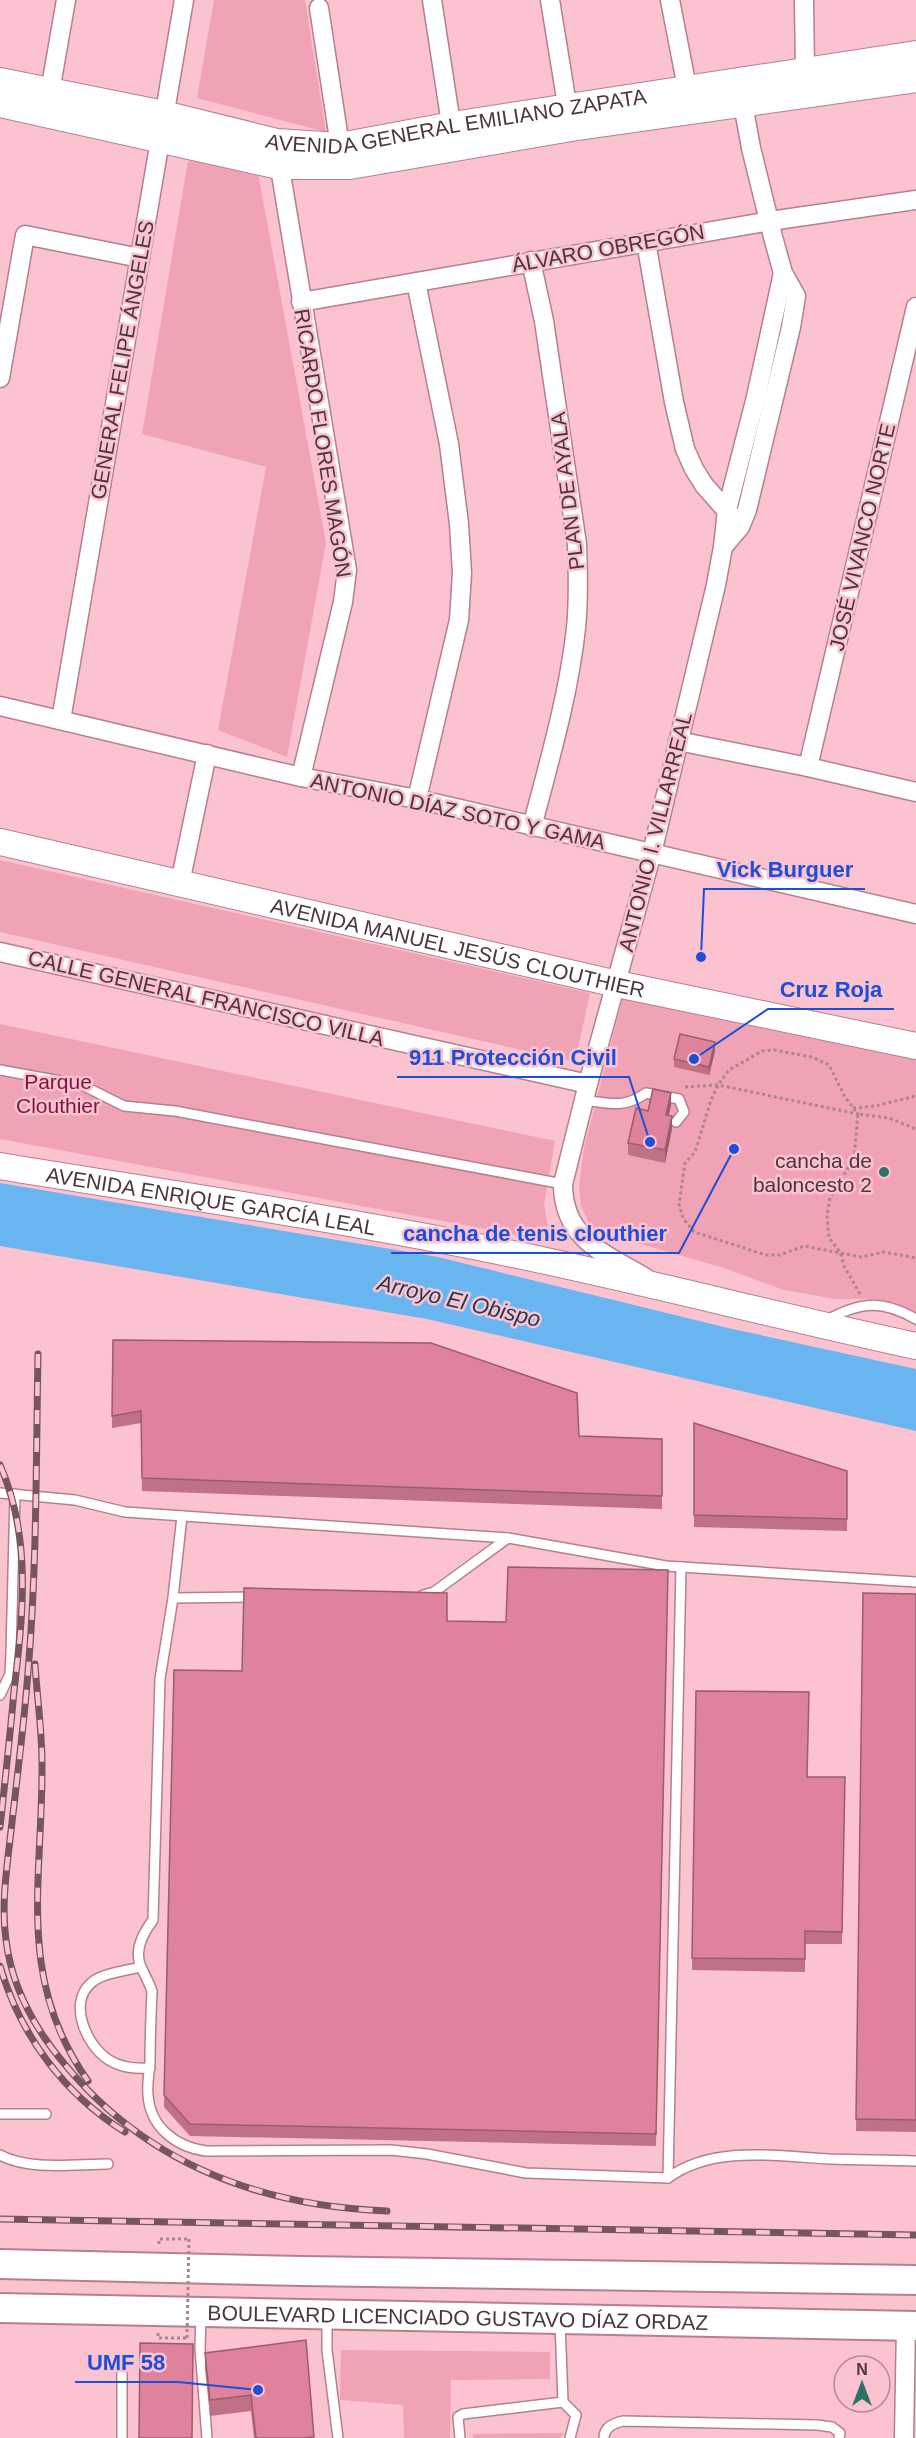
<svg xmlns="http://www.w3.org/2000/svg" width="916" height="2438" font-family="Arial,sans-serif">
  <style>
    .green { fill: #f1a3b6 }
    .water { fill: #69b5ef }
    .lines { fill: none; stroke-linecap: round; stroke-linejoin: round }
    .lane-casing { stroke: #b4808c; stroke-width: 12 }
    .street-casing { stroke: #b4808c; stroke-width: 21 }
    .secondary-casing { stroke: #b4808c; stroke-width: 28 }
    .primary-casing { stroke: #b4808c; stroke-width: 32 }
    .path { stroke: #ad838d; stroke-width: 3; stroke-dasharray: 3 3; stroke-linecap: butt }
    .lane { stroke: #fff; stroke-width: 9 }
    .street { stroke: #fff; stroke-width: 18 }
    .secondary { stroke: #fff; stroke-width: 26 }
    .primary { stroke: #fff; stroke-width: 28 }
    .rail-casing { stroke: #75565e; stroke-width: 7 }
    .rail { stroke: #fbc2cf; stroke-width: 4.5; stroke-dasharray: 14; stroke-linecap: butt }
    .path-bridge { stroke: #ad838d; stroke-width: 3; stroke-dasharray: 3 3; stroke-linecap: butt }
    .wall { fill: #bf7185 }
    .shaded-wall { fill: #9b5c6c }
    .building { fill: #de839b; stroke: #9b5c6c; stroke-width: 1.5 }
    .poi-dot { fill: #2b7269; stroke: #fbc2cf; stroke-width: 2 }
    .labels { text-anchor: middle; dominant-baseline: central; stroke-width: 5; stroke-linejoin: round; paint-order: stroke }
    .street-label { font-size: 21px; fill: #4c353b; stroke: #fbc2cf }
    .park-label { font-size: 21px; fill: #7f133e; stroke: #fbc2cf }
    .poi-label { font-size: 21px; fill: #4c353b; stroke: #fbc2cf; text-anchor: end }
    .water-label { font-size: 22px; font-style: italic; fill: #1b3b54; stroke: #fbc2cf }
    .leader { fill: none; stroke: #1d4ed8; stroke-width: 2 }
    .callout-dot { fill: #1d4ed8; stroke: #fbc2cf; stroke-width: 2 }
    .callout-label { font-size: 22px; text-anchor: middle; font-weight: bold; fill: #1d4ed8; stroke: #fbc2cf; stroke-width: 5; stroke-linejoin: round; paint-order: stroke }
  </style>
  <rect width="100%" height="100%" fill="#fbc2cf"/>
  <g class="green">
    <path d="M214,0h91l21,132 -129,-34z"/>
    <path d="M188,161l69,6 69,376 -39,214 -69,-27 48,-263 -124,-33z"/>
    <path d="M0,860l590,133 -15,69 -575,-130z"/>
    <path d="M623,998l293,60v254l-39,-13h-42l-51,-9 -60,-22 -132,-38 -11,-24 -2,-21 5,-37z"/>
    <path d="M0,1024l555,117 -11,63 4,24 13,15 -561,-104z"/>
    <path d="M341,2350l209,2v27l-99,1 -1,58h-46l-1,-33 -63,-5z"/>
    <path d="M564,2433l-4,5h-87v-4z"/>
  </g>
  <path class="water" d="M0,1183l438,74 290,71 188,41v62l-489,-112 -427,-73z"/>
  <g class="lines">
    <g class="lane-casing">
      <g id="lane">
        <path d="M0,1070l82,15 42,21 51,5 388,73"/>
        <path d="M584,1100c25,3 40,9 62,-7l33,6 5,13 -8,10"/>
        <path d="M825,1321c34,-19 56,-22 91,-2"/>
        <path d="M0,1493l75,7 50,12 383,26 158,28 250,16"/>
        <path d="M182,1516l-9,82 -13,81 -7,241c-10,13 -20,32 -11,49 4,8 7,14 10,22 -1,24 -2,47 -2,71 -1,11 -3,22 -2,33 2,32 28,52 58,56l185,-1 36,4 99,19 142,5"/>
        <path d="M681,1567l-13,611c44,-33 109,-22 161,-19 29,1 58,1 87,2"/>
        <path d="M423,1595l11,-3 74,-54"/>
        <path d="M173,1598l81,-1"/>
        <path d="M0,1695l10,-21 1,-21 4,-159"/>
        <path d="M140,1967c-13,4 -33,5 -45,13 -29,19 -10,65 14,80 13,8 26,9 41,8"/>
        <path d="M0,2114h46"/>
        <path d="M0,2155c29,16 76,9 108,9"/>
        <path d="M201,2314l-1,34 7,90"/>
        <path d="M327,2318v32l11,88"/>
        <path d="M122,2369v69"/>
        <path d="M563,2402l13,13 -6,23"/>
        <path d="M460,2438l-2,-21 5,-3 100,-12 -3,-80"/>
        <path d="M604,2438c0,-11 10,-15 19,-17l194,4 15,2 8,6 -1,5"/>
      </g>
    </g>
    <g class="street-casing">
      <g id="street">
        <path d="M432,0l21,137"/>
        <path d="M550,0l19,117"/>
        <path d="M670,0l19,98"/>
        <path d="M804,0l1,71"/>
        <path d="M319,8l21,138"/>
        <path d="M48,103l18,-103"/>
        <path d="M278,156l69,414 -4,32 -42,175"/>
        <path d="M646,242l28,160 11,47 9,20 10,16 29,33"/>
        <path d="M531,261l13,60 33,223c1,27 2,56 -1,84 -7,66 -27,134 -44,199"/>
        <path d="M416,282l33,162 10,80 3,49 -3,47 -42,179"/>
        <path d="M301,302l469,-81 146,-21"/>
        <path d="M0,378l25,-143 115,23"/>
        <path d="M723,547l17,-20 7,-17 44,-183 5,-31 -13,-23 -10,-36 -22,-89 -10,-55"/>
        <path d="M0,706l301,71 116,22 499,115"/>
        <path d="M61,720l123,-720"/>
        <path d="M678,741l130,26 108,25"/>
        <path d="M808,767l108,-460"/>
        <path d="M180,883l27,-129"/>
        <path d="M0,952l588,132"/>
        <path d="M646,1278c-41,-24 -83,-39 -83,-94l25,-100 64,-231 64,-268 7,-38 4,-37 29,-113 27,-124"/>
        <path d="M904,2438l2,-113"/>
      </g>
    </g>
    <g class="secondary-casing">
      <g id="secondary">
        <path id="s1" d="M0,81l164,33 113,28 63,4 112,-21 464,-71"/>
        <path d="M0,104l279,62h71l221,-38 345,-49"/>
        <path id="s2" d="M0,842l617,142 299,62"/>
        <path id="s3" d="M0,1166c171,28 343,53 513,88 135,28 268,63 403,92"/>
      </g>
    </g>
    <g class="primary-casing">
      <g id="primary">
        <path d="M0,2264l302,7 614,9"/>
        <path id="s4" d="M0,2308l916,18"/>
      </g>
    </g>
    <g class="path">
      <path d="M685,1087l33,-2 140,29 -13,-17 -16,-32 -17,-8 -38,-7 -12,1 -33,19 -11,15 -7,15 -16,52 -10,11 -6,41 4,14 11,14 72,23h14l24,-9 57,11 23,-5 32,6"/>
      <path d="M853,1108l22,-2 41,-10"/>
      <path d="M860,1294l-16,-28 -4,-14 -11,-14 -2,-22 3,-18 24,-40 4,-44 31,4 27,11"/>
      <path d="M159,2244v-5h30"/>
      <path d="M158,2333v5h29"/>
    </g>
    <use href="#lane" class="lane"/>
    <use href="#street" class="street"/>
    <use href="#secondary" class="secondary"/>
    <use href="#primary" class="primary"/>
    <g class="rail-casing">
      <g id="rail">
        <path d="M38,1354c-2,106 -1,212 -10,318 -4,53 -11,106 -17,159 -4,36 -10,73 -5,109 6,49 30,91 61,127 82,98 196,139 320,144"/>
        <path d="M0,1465c32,73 23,149 14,226 -4,45 -9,91 -14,136"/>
        <path d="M35,1664c2,33 7,66 7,100 1,116 -27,214 46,317"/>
        <path d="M0,1966c20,69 64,128 125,166"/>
        <path d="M0,2219l916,16"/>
      </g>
    </g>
    <use href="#rail" class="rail"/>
    <path class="path-bridge" d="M187,2338l2,-99"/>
  </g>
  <g class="wall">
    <path d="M715,1051l-6,24 -35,-8v-8z"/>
    <path d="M671,1105l-2,10 3,14 -7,34 -37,-8v-12l20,-32z"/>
    <path d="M113,1340l466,96 83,3v70l-520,-18 -1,-68 -29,5z"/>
    <path d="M694,1423l153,48v60l-153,-4z"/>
    <path d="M668,1570l-12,576 -466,-10 -26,-29 10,-437 68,1 205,-50 59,1z"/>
    <path d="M863,1593l53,1v538l-60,-1z"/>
    <path d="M696,1691l112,86h37l-3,167h-37v28l-113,-2z"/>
    <path d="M205,2353l109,84v1h-60l-3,-27 -41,5 -5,-47z"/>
  </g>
  <g class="shaded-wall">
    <path d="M715,1042v9l-6,24v-8z"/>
    <path d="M671,1093v12l-5,22v-12z"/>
    <path d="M672,1116v13l-7,34v-13z"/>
  </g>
  <g class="building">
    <path d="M680,1034l35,8 -6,25 -35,-8z"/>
    <path d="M653,1089l18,4 -5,22 6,1 -7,34 -37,-7 8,-35 12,3z"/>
    <path d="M113,1340l318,3 146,50 2,43 83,3v57l-520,-18 -1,-67 -29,5z"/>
    <path d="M694,1423l153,48v48l-153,-4z"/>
    <path d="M508,1567l160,3 -12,564 -466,-10 -26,-29 10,-425 68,1 2,-83 203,5v28l59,1z"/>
    <path d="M863,1593l53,1v526l-60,-1z"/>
    <path d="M696,1691l113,1 -2,85h38l-3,155 -37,-1v28l-113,-1z"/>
    <path d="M306,2340l8,97 -10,1h-48l-5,-43 -41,5 -5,-47z"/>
    <path d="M140,2343l53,1 -1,94h-53z"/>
  </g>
  <circle class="poi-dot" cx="884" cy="1172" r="6"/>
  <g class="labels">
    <g class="street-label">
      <text stroke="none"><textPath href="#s1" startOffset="465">AVENIDA GENERAL EMILIANO ZAPATA</textPath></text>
      <text transform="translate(608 248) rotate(-10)">ÁLVARO OBREGÓN</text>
      <text transform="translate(122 360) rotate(-80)">GENERAL FELIPE ÁNGELES</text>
      <text transform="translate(323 443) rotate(81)">RICARDO FLORES MAGÓN</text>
      <text transform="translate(567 491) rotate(-97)">PLAN DE AYALA</text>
      <text transform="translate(862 537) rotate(-77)">JOSÉ VIVANCO NORTE</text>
      <text transform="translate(458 811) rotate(12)">ANTONIO DÍAZ SOTO Y GAMA</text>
      <text transform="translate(655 832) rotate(-76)">ANTONIO I. VILLARREAL</text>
      <text stroke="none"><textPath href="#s2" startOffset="470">AVENIDA MANUEL JESÚS CLOUTHIER</textPath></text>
      <text transform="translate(206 998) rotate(13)">CALLE GENERAL FRANCISCO VILLA</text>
      <text stroke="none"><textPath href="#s3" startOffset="214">AVENIDA ENRIQUE GARCÍA LEAL</textPath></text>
      <text stroke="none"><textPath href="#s4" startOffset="458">BOULEVARD LICENCIADO GUSTAVO DÍAZ ORDAZ</textPath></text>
    </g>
    <g class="park-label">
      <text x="58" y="1081">Parque<tspan x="58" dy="24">Clouthier</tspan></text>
    </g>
    <g class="poi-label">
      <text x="872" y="1160">cancha de<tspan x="872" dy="24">baloncesto 2</tspan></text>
    </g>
    <g class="water-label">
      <text transform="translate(459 1301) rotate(13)">Arroyo El Obispo</text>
    </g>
  </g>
  <path class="leader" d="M701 957L704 889H865M694 1059L768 1009H894M650 1142L629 1077H397M734 1149L679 1253H391M258 2390L178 2382H75"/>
  <g class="callout-dot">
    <circle cx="701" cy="957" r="6"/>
    <circle cx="694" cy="1059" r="6"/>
    <circle cx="650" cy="1142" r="6"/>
    <circle cx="734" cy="1149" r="6"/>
    <circle cx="258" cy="2390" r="6"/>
  </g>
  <g class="callout-label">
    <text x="785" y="877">Vick Burguer</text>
    <text x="831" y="997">Cruz Roja</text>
    <text x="513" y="1065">911 Protección Civil</text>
    <text x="535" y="1241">cancha de tenis clouthier</text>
    <text x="126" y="2370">UMF 58</text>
  </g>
  <g transform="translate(862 2384)"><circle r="28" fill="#fbc2cf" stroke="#b58a94" stroke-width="1.5"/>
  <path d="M0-4.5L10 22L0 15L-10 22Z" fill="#2b7269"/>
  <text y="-9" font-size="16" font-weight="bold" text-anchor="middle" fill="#4c353b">N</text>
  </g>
</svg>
